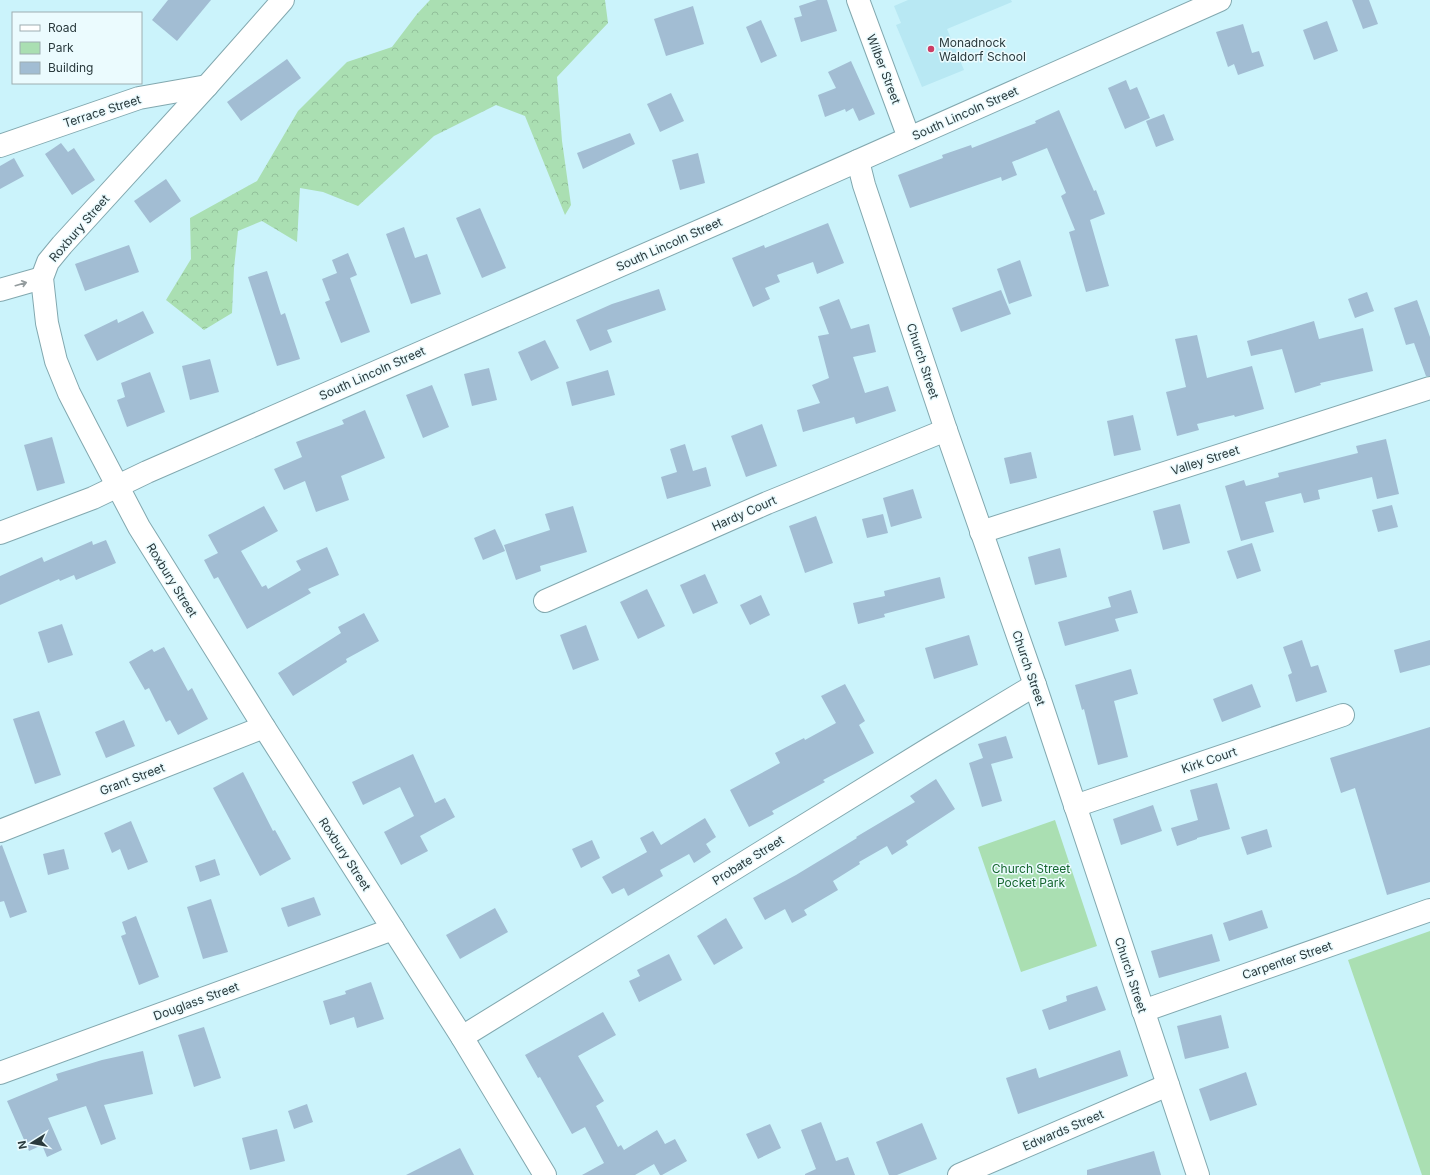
<svg xmlns="http://www.w3.org/2000/svg" width="1430" height="1175" font-family="Inter,sans-serif">
  <style>
    .built { fill: #b8e8f3 }
    .forest { fill: url(#forest-crowns) }
    .park { fill: #aadfb2 }
    .building { fill: #a2bdd3 }
    .lines { fill: none; stroke-linecap: round; stroke-linejoin: round }
    .minor-casing { stroke: #82a8af; stroke-width: 24 }
    .minor { stroke: #fff; stroke-width: 22 }
    .oneway { stroke: #949c9e }
    .poi-dot { fill: #cc3d65; stroke: #ebfbfe; stroke-width: 1.5 }
    .labels { text-anchor: middle; dominant-baseline: central; stroke-width: 3; stroke-linejoin: round; paint-order: stroke }
    .poi-label { font-size: 12px; fill: #2a3a3d; stroke: #ebfbfe; text-anchor: start }
    .street-label { font-size: 12px; fill: #2a3a3d; stroke: #ebfbfe }
    .park-label { font-size: 12px; fill: #16672e; stroke: #ebfbfe }
  </style>
  <defs>
    <pattern id="forest-crowns" width="20" height="18" patternUnits="userSpaceOnUse"><rect width="20" height="18" fill="#aadfb2"/><path d="M2 6a3 3 0 1 1 6 0M12 15a3 3 0 1 1 6 0" fill="none" stroke="#92c09a"/></pattern>
  </defs>
  <rect width="100%" height="100%" fill="#cbf3fb"/>
  <path class="built" d="M908,0h103l1,2 -65,27 17,41 -42,17 -26,-62 5,-2 -7,-17z"/>
  <path class="forest" d="M430,0h175l3,23 -51,54 5,64 9,64 -6,10 -40,-99 -29,-11 -62,31 -76,70 -35,-14 -23,-4 -3,54 -35,-21 -24,10 -4,37 -2,45 -28,17 -38,-30 25,-41 -1,-41 67,-37 41,-70 49,-49 45,-15 25,-33z"/>
  <g class="park">
    <path d="M1055,820l42,126 -76,26 -43,-125z"/>
    <path d="M1430,931v244h-8l-74,-215z"/>
  </g>
  <g class="building">
    <path d="M168,0h43l-34,41 -25,-21z"/>
    <path d="M817,0h10l10,31 -36,11 -7,-24 8,-2 -3,-10z"/>
    <path d="M1352,0h17l9,24 -15,5z"/>
    <path d="M693,6l11,38 -38,12 -12,-37z"/>
    <path d="M761,20l16,36 -16,7 -15,-36z"/>
    <path d="M1327,21l11,30 -24,9 -11,-30z"/>
    <path d="M1243,24l9,29 7,-2 5,15 -26,9 -4,-11 -6,3 -12,-35z"/>
    <path d="M287,59l14,19 -60,43 -14,-19z"/>
    <path d="M851,61l24,53 -16,7 -6,-13 -7,4 -1,-3 -20,8 -7,-22 18,-7 -8,-16z"/>
    <path d="M1126,80l4,10 7,-3 13,31 -25,11 -17,-41z"/>
    <path d="M671,93l13,28 -24,11 -13,-28z"/>
    <path d="M1059,110l35,81 2,-1 9,24 -15,6 19,66 -23,6 -17,-60 6,-2 -14,-34 5,-3 -19,-45 -35,14 5,13 -15,6 -1,-4 -91,31 -12,-33 45,-17 -1,-3 29,-10 1,3 64,-25 -1,-2z"/>
    <path d="M1164,114l10,26 -18,7 -10,-26z"/>
    <path d="M630,133l5,11 -52,25 -6,-16z"/>
    <path d="M61,143l7,9 6,-4 21,32 -23,15 -27,-41z"/>
    <path d="M698,153l7,30 -25,7 -8,-30z"/>
    <path d="M14,158l10,18 -24,13v-23z"/>
    <path d="M166,179l15,22 -31,22 -16,-22z"/>
    <path d="M480,208l26,60 -24,10 -26,-60z"/>
    <path d="M828,223l16,40 -27,11 -4,-12 -36,13 3,7 -15,6 5,11 -17,8 -21,-49 32,-13 1,3z"/>
    <path d="M404,227l11,31 12,-4 14,40 -30,10 -25,-70z"/>
    <path d="M129,245l10,27 -54,19 -10,-27z"/>
    <path d="M348,253l9,22 -7,3 20,54 -29,11 -16,-41 5,-2 -8,-21 15,-6 -5,-13z"/>
    <path d="M1020,260l12,36 -23,8 -12,-35z"/>
    <path d="M267,271l14,44 4,-2 15,46 -23,7 -29,-89z"/>
    <path d="M659,289l7,21 -59,20 5,12 -22,9 -14,-31 36,-16z"/>
    <path d="M1001,290l10,24 -50,18 -9,-24z"/>
    <path d="M1367,292l7,19 -19,7 -7,-19z"/>
    <path d="M839,299l12,30 18,-5 7,28 -23,5 12,36 23,-7 8,25 -40,13 -2,-7 -51,15 -6,-22 23,-7 -8,-18 17,-7 -11,-42 11,-2 -10,-27z"/>
    <path d="M1417,300l13,37v39h-4l-12,-33 -8,2 -12,-37z"/>
    <path d="M143,311l11,22 -57,28 -13,-26 33,-16 1,4z"/>
    <path d="M1314,321l5,18 44,-11 10,43 -53,12 1,2 -26,8 -13,-44 -31,7 -4,-15z"/>
    <path d="M1197,335l10,43 45,-12 12,43 -29,8 -1,-2 -37,9 2,6 -22,6 -11,-44 20,-5 -11,-48z"/>
    <path d="M545,340l14,28 -28,13 -13,-29z"/>
    <path d="M210,359l9,33 -29,8 -8,-34z"/>
    <path d="M489,368l8,32 -25,6 -8,-32z"/>
    <path d="M608,370l7,25 -43,11 -6,-24z"/>
    <path d="M150,372l15,40 -38,15 -10,-27 8,-3 -4,-14z"/>
    <path d="M432,385l17,42 -26,11 -17,-43z"/>
    <path d="M365,410l20,48 -44,18 8,24 -33,12 -11,-31 -21,9 -10,-21 28,-12 -6,-15 48,-18 -2,-4z"/>
    <path d="M1133,415l8,35 -27,6 -7,-35z"/>
    <path d="M762,424l15,42 -31,11 -15,-41z"/>
    <path d="M52,437l13,46 -28,8 -13,-46z"/>
    <path d="M1386,439l13,55 -22,5 -5,-22 -54,13 2,9 -16,4 -3,-10 -36,9 9,30 -33,9 -16,-55 19,-6 2,6 33,-9 -1,-4 80,-20 -2,-7z"/>
    <path d="M685,444l8,27 13,-4 5,19 -44,13 -6,-22 16,-5 -7,-23z"/>
    <path d="M1031,452l6,26 -27,6 -6,-26z"/>
    <path d="M913,489l9,29 -31,9 -8,-29z"/>
    <path d="M1180,504l10,39 -27,7 -10,-39z"/>
    <path d="M1392,505l6,22 -20,5 -6,-22z"/>
    <path d="M264,506l14,25 -37,20 21,36 4,-2 2,4 33,-19 -5,-9 31,-14 12,28 -31,14 3,4 -64,36 -29,-52 -4,2 -10,-19 14,-7 -10,-18z"/>
    <path d="M573,506l14,46 -47,14 1,5 -25,9 -12,-35 46,-15 -5,-16z"/>
    <path d="M883,514l5,19 -21,5 -5,-19z"/>
    <path d="M816,516l17,47 -28,10 -16,-47z"/>
    <path d="M495,529l10,22 -22,9 -9,-22z"/>
    <path d="M106,540l10,23 -40,17 -2,-5 -14,6 -1,-2 -59,26v-29l42,-19 2,5 48,-21 1,4z"/>
    <path d="M1252,543l9,28 -24,8 -10,-28z"/>
    <path d="M1060,548l7,29 -32,8 -7,-28z"/>
    <path d="M705,574l13,29 -25,11 -13,-29z"/>
    <path d="M940,577l5,21 -61,16 1,3 -27,7 -5,-21 32,-7 -1,-5z"/>
    <path d="M647,589l18,37 -27,13 -18,-37z"/>
    <path d="M1131,590l7,23 -23,6 4,12 -54,15 -7,-24 53,-15 -3,-10z"/>
    <path d="M761,595l9,20 -20,10 -10,-20z"/>
    <path d="M364,613l15,28 -33,18 1,3 -54,34 -15,-23 63,-40 -3,-6z"/>
    <path d="M62,624l11,31 -25,8 -10,-31z"/>
    <path d="M586,625l13,35 -26,10 -13,-35z"/>
    <path d="M969,635l9,30 -44,14 -9,-31z"/>
    <path d="M1302,640l9,27 7,-2 9,27 -31,10 -8,-27 4,-2 -9,-26z"/>
    <path d="M1430,640v25l-30,8 -6,-23z"/>
    <path d="M164,647l24,44 4,-3 16,31 -30,16 -8,-15 -4,2 -17,-34 -4,2 -16,-28 23,-13 2,3z"/>
    <path d="M1131,669l7,25 -24,7 14,56 -30,8 -14,-56 -2,1 -7,-25z"/>
    <path d="M845,684l20,37 -6,4 15,28 -51,27 2,2 -53,29 2,3 -25,13 -19,-37 50,-27 -5,-10 29,-15 1,2 31,-17 -15,-27z"/>
    <path d="M1252,684l9,23 -39,15 -9,-23z"/>
    <path d="M39,711l22,64 -26,9 -22,-65z"/>
    <path d="M124,720l11,26 -29,12 -11,-26z"/>
    <path d="M1430,727v155l-43,13 -32,-107 -14,5 -11,-35z"/>
    <path d="M1006,736l7,22 -22,6 11,37 -20,6 -13,-44 14,-5 -5,-14z"/>
    <path d="M413,754l22,49 10,-5 10,19 -35,19 8,15 -27,14 -17,-33 30,-16 -14,-29 -37,18 -11,-23z"/>
    <path d="M243,772l30,59 2,-1 16,29 -31,17 -47,-88z"/>
    <path d="M936,779l19,30 -49,32 2,4 -16,10 -5,-9 -28,16 1,2 -27,17 5,9 -34,20 3,5 -15,8 -7,-14 -20,11 -12,-22 43,-23 61,-37 -1,-1 59,-35 -5,-6z"/>
    <path d="M1217,783l13,46 -33,9v1l-20,7 -6,-18 27,-8 -8,-30z"/>
    <path d="M1153,805l9,26 -41,14 -8,-26z"/>
    <path d="M705,818l11,19 -10,7 5,8 -17,11 -5,-9 -29,16 3,6 -35,20 -4,-8 -12,6 -10,-17 45,-25 -7,-14 13,-7 8,14z"/>
    <path d="M131,821l17,41 -20,8 -8,-21 -8,4 -8,-20z"/>
    <path d="M1267,829l5,18 -25,8 -6,-18z"/>
    <path d="M592,840l8,18 -19,10 -9,-19z"/>
    <path d="M2,845l25,67 -17,6 -6,-17 -4,1v-56z"/>
    <path d="M64,849l5,20 -21,6 -5,-21z"/>
    <path d="M215,859l5,16 -20,7 -5,-16z"/>
    <path d="M314,897l7,18 -33,12 -7,-19z"/>
    <path d="M211,899l17,53 -25,7 -16,-52z"/>
    <path d="M495,908l13,24 -48,27 -14,-24z"/>
    <path d="M1262,910l6,18 -39,13 -6,-18z"/>
    <path d="M136,916l23,61 -20,8 -18,-49 5,-2 -4,-12z"/>
    <path d="M726,918l17,30 -29,17 -17,-29z"/>
    <path d="M1212,934l8,27 -61,17 -8,-27z"/>
    <path d="M669,954l13,26 -43,22 -10,-21 11,-5 -3,-6z"/>
    <path d="M371,982l13,37 -27,9 -3,-11 -24,8 -7,-24 23,-7 -1,-3z"/>
    <path d="M1097,986l9,24 -57,20 -7,-20 25,-9 -1,-5z"/>
    <path d="M603,1012l13,23 -38,21 26,45 -8,5 22,41 3,-2 3,5 33,-20 8,14 10,-5 12,22 -25,14h-2l-6,-11 -19,11h-53l22,-12 -19,-36 -13,7 -32,-57 -2,1 -13,-23z"/>
    <path d="M1221,1015l8,33 -44,11 -8,-33z"/>
    <path d="M204,1027l17,51 -27,9 -16,-52z"/>
    <path d="M1120,1050l8,26 -110,38 -12,-36 30,-10 3,10z"/>
    <path d="M143,1051l10,43 -49,11 12,34 -15,6 -15,-39 -38,12 14,32 -15,7 -5,-12 -13,6 -22,-50 51,-21 -2,-6 46,-14z"/>
    <path d="M1246,1072l11,33 -47,16 -11,-32z"/>
    <path d="M307,1104l6,18 -19,7 -6,-18z"/>
    <path d="M821,1122l15,39 12,-4 7,18h-50v-1l11,-5 -15,-39z"/>
    <path d="M922,1123l15,36 -40,16h-8l-13,-33z"/>
    <path d="M770,1124l11,24 -23,11 -12,-25z"/>
    <path d="M277,1129l8,32 -35,9 -8,-32z"/>
    <path d="M460,1148l14,27h-68z"/>
    <path d="M1154,1151l7,24h-74v-5z"/>
  </g>
  <g class="lines">
    <g class="minor-casing">
      <g id="minor">
        <path d="M283,0l-76,86 -145,159 -14,17 -6,16 5,45 9,38 13,32 18,35 52,99 125,200 198,310 83,138"/>
        <path d="M858,0l51,138"/>
        <path d="M0,146l139,-48 68,-12"/>
        <path d="M858,161l6,24 82,245 89,255 163,490"/>
        <path d="M0,290l42,-12"/>
        <path d="M981,532l449,-144"/>
        <path d="M0,533l93,-35 54,-26 598,-261 475,-211"/>
        <path d="M545,601l222,-98 179,-73"/>
        <path d="M1075,806l268,-91"/>
        <path d="M0,831l264,-104"/>
        <path d="M1143,1011l287,-101"/>
        <path d="M462,1037l468,-289 105,-63"/>
        <path d="M0,1073l393,-144"/>
        <path d="M959,1175l209,-90"/>
      </g>
    </g>
    <use href="#minor" class="minor"/>
  </g>
  <defs><path id="oneway-shaft" d="M-6 0H5M1.5-3L5.5 0L1.5 3" fill="none" stroke-width="1.6" stroke-linecap="round" stroke-linejoin="round"/></defs>
  <use class="oneway" href="#oneway-shaft" transform="translate(21 284) rotate(-16)"/>
  <circle class="poi-dot" cx="931" cy="49" r="4"/>
  <g class="labels">
    <g class="poi-label">
      <text x="939" y="42">Monadnock<tspan x="939" dy="14">Waldorf School</tspan></text>
    </g>
    <g class="street-label">
      <text transform="translate(884 69) rotate(69)">Wilber Street</text>
      <text transform="translate(102 111) rotate(-18)">Terrace Street</text>
      <text transform="translate(965 113) rotate(-24)">South Lincoln Street</text>
      <text transform="translate(79 228) rotate(-49)">Roxbury Street</text>
      <text transform="translate(669 244) rotate(-24)">South Lincoln Street</text>
      <text transform="translate(923 361) rotate(72)">Church Street</text>
      <text transform="translate(372 373) rotate(-24)">South Lincoln Street</text>
      <text transform="translate(1205 460) rotate(-18)">Valley Street</text>
      <text transform="translate(744 513) rotate(-24)">Hardy Court</text>
      <text transform="translate(172 580) rotate(58)">Roxbury Street</text>
      <text transform="translate(1029 668) rotate(71)">Church Street</text>
      <text transform="translate(1209 760) rotate(-19)">Kirk Court</text>
      <text transform="translate(132 779) rotate(-21)">Grant Street</text>
      <text transform="translate(345 854) rotate(57)">Roxbury Street</text>
      <text transform="translate(748 860) rotate(-32)">Probate Street</text>
      <text transform="translate(1287 960) rotate(-19)">Carpenter Street</text>
      <text transform="translate(1131 975) rotate(72)">Church Street</text>
      <text transform="translate(196 1001) rotate(-20)">Douglass Street</text>
      <text transform="translate(1063 1130) rotate(-23)">Edwards Street</text>
    </g>
    <g class="park-label">
      <text x="1031" y="868">Church Street<tspan x="1031" dy="14">Pocket Park</tspan></text>
    </g>
  </g>
  <rect x="12" y="12" width="130" height="72" fill="#ebfbfe" stroke="#9eaeb1"/>
  <rect x="20" y="25" width="20" height="6" fill="#ffffff" stroke="#9eaeb1"/>
  <text x="48" y="32" font-size="12" fill="#2a3a3d">Road</text>
  <rect x="20" y="42" width="20" height="12" fill="#aadfb2" stroke="#9eaeb1"/>
  <text x="48" y="52" font-size="12" fill="#2a3a3d">Park</text>
  <rect x="20" y="62" width="20" height="12" fill="#a2bdd3" stroke="#9eaeb1"/>
  <text x="48" y="72" font-size="12" fill="#2a3a3d">Building</text>
  <g transform="translate(32 1143) rotate(259)" stroke="#ebfbfe" stroke-width="3" paint-order="stroke">
  <path d="M0-3L7 15L0 10L-7 15Z" fill="#2a3a3d"/>
  <text y="-6" font-size="11" font-weight="bold" text-anchor="middle" fill="#2a3a3d">N</text>
  </g>
</svg>
